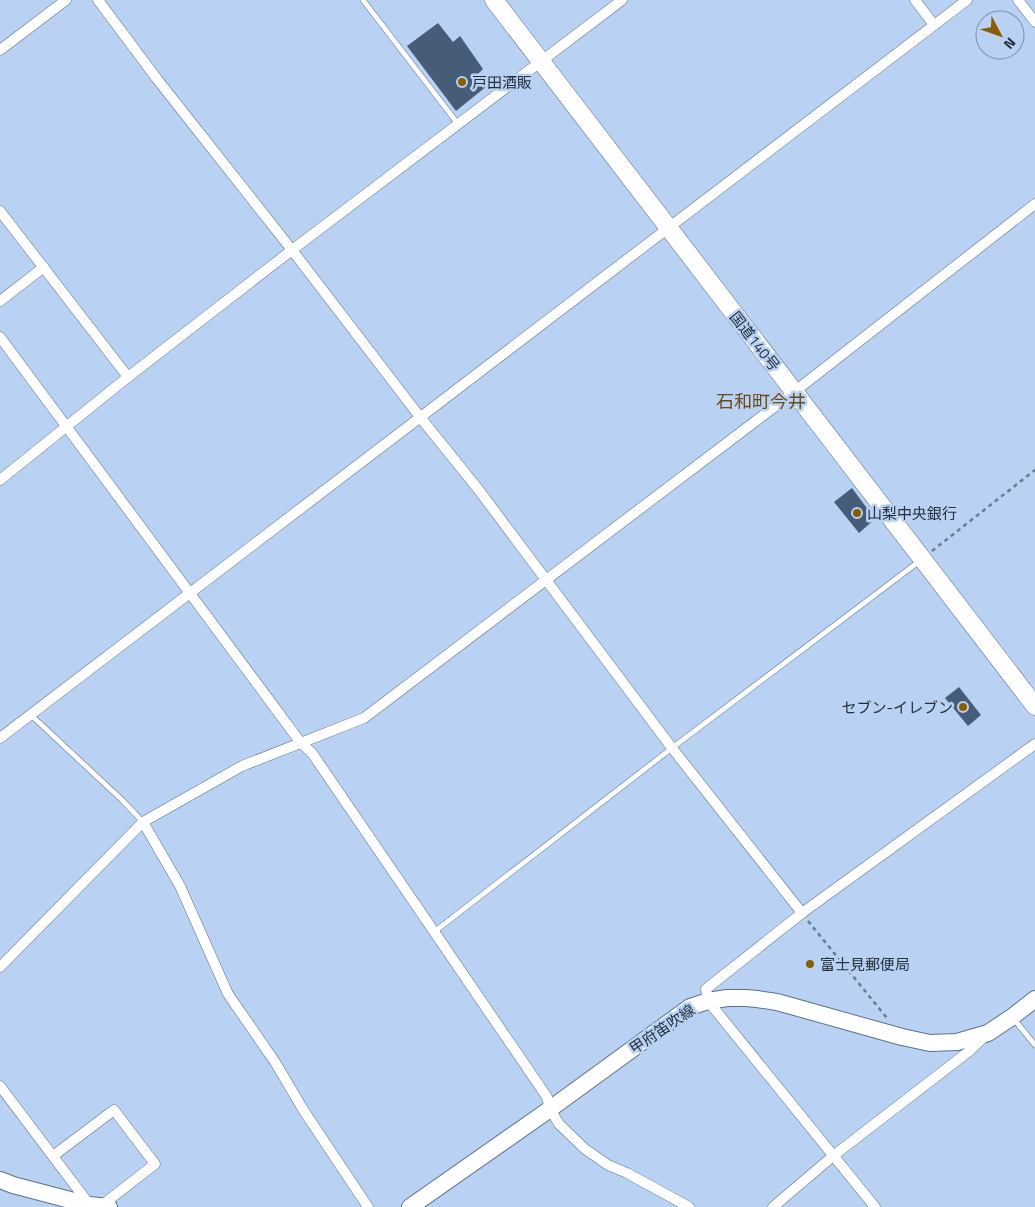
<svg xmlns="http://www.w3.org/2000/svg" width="1035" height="1207" font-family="'Titillium Web','Noto Sans JP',sans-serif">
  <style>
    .building { fill: #475c79 }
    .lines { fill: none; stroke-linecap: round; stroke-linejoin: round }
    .service-casing { stroke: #5b718f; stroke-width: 6 }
    .minor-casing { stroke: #5b718f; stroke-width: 11 }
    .primary-casing { stroke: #5b718f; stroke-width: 18 }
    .trunk-casing { stroke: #5b718f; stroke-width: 19 }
    .path { stroke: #697a91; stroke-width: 2.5; stroke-dasharray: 4 4; stroke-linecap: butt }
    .service { stroke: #fff; stroke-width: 5 }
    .minor { stroke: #fff; stroke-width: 10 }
    .primary { stroke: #fff; stroke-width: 16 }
    .trunk { stroke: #fff; stroke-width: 18 }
    .poi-dot { fill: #8a5e00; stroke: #b9d1f3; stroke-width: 2 }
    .labels { text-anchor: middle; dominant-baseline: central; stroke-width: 5; stroke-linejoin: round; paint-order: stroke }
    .poi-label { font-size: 15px; fill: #252f3c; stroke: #b9d1f3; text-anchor: start }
    .street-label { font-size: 15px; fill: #252f3c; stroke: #b9d1f3 }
    .quarter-label { font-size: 18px; fill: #6a4b16; stroke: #b9d1f3 }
  </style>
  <rect width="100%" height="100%" fill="#b9d1f3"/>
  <g class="building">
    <path d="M438,23l15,19 7,-6 23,33 -6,6 10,11 -31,25 -49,-65z"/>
    <path d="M852,488l23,31 -16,14 -25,-31z"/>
    <path d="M959,687l22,28 -13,11 -23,-28z"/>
  </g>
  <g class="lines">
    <g class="service-casing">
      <g id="service">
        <path d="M363,0l95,124"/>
        <path d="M31,715l91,85 21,22"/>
        <path d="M434,932l238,-184 249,-188"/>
        <path d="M1013,1018l22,27"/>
      </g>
    </g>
    <g class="minor-casing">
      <g id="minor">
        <path d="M98,0l59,79 135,171 128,167 58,72 194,259 130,165"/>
        <path d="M915,0l19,25"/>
        <path d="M1018,0l17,22"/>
        <path d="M0,50l66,-50"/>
        <path d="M0,211l128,166"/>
        <path d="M0,301l44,-34"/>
        <path d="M0,337l301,406 11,10 235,344 3,12 9,15 26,25 23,16 19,8 62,34"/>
        <path d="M0,480l128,-103 164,-127 330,-250"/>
        <path d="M0,738l967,-738"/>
        <path d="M143,822l37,64 48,108 47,68 29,49 64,96"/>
        <path d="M0,967l143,-145 99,-56 122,-48 430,-326 241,-188"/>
        <path d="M0,1086l89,118"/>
        <path d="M53,1156l61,-46 41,54 -54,42"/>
        <path d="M773,1207l60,-51 135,-104 16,-15"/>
        <path d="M875,1207l-167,-206 -2,-12 96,-76 233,-169"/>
      </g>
    </g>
    <g class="primary-casing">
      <g id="primary">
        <path d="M0,1180l13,5 76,20 20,2"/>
        <path d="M410,1207l140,-98 140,-102 18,-6 19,-3h19l11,1 20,3 125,35 28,6 27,-1 31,-9 24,-16 23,-18"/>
      </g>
    </g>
    <g class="trunk-casing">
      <path id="trunk" d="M494,0l541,706"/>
    </g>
    <g class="path">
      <path d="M932,551l103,-81"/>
      <path d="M808,921l79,97"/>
    </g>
    <use href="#service" class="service"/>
    <use href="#minor" class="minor"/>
    <use href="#primary" class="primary"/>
    <use href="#trunk" class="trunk"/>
  </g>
  <g class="poi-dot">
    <circle cx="462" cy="82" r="5"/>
    <circle cx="857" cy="513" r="5"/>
    <circle cx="963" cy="707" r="5"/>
    <circle cx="810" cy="964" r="5"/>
  </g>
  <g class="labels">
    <g class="poi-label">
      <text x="472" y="82">戸田酒販</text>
      <text x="867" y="513">山梨中央銀行</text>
      <text x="953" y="707" text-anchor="end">セブン-イレブン</text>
      <text x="820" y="964">富士見郵便局</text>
    </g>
    <g class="street-label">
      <text transform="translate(755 341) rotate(52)">国道140号</text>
      <text transform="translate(662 1029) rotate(-34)">甲府笛吹線</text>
    </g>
    <g class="quarter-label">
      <text x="761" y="401">石和町今井</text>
    </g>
  </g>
  <g transform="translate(1000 35) rotate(131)"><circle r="24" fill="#b9d1f3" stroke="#7e90aa"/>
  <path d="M0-4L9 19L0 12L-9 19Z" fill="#8a5e00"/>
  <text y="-8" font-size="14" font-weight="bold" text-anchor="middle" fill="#252f3c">N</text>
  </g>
</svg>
